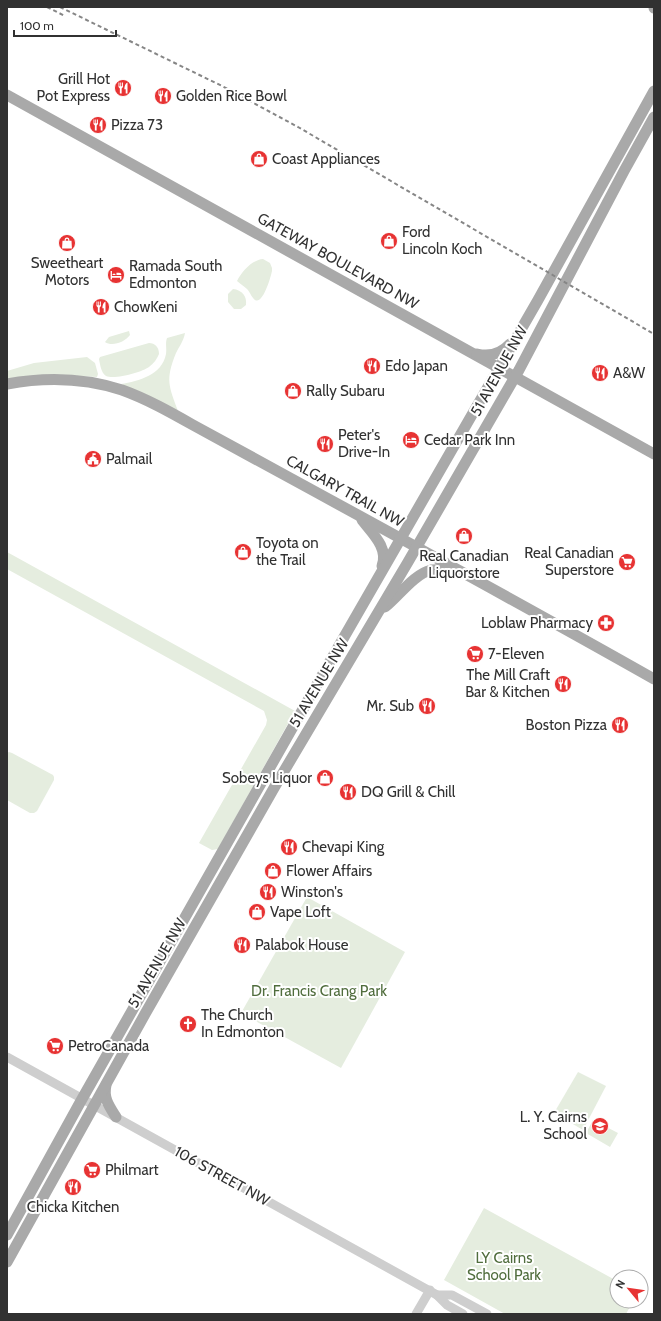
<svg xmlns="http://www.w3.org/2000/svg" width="661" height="1321" font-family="Cabin,sans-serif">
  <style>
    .green { fill: #e5eddf }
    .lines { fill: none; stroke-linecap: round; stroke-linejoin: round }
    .minor { stroke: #cecece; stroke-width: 9 }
    .major { stroke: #a9a9a9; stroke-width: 11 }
    .rail { stroke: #868686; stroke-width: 2; stroke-dasharray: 4 3; stroke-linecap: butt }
    .labels { text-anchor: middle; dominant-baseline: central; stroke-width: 4; stroke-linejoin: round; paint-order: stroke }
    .poi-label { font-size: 15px; fill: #313131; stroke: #fff; text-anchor: start }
    .street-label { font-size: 15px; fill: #313131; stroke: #fff }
    .park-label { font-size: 15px; fill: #506d3d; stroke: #fff }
  </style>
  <rect width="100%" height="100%" fill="#fff"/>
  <g class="green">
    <path d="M263,259l7,4 2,5v3c-1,5 -9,34 -17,29 -3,-2 -5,-8 -8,-11 -3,-3 -7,-5 -10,-8 5,-10 15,-21 26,-22z"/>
    <path d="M233,289c9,1 14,7 13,16l-5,4h-7l-6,-7v-8z"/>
    <path d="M129,331l1,4c-5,7 -18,12 -25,7l4,-5z"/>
    <path d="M185,333c-1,7 -6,14 -9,20 -11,27 -7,33 2,58l-57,-27c18,-3 41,-9 45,-30 1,-5 -1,-11 1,-16z"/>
    <path d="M149,343c6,0 10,4 10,11 -2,5 -5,9 -10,13 -7,5 -34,13 -43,9 -5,-3 -6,-12 -7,-17l1,-2z"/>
    <path d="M87,357l8,6 3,11 -1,3 -37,-2 -53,7v-11l27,-8z"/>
    <path d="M7,552l288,159 -77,138 -6,1 -13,-7 67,-118 1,-5 -3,-9 -257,-142z"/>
    <path d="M9,752l3,1 41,22 1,2v3l-17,31 -3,2h-4l-23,-13v-47z"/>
    <path d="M307,897l98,55 -64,116 -100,-55z"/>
    <path d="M578,1072l28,14 -23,44 -29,-17z"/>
    <path d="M593,1120l25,13 -8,14 -24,-14z"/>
    <path d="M484,1208l133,73v20h16l-7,13h-121l-61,-34z"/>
  </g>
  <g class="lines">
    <g class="minor">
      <path d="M7,1057l430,238 10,10 16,9"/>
      <path d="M437,1295h15l35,19"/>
      <path d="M416,1314l14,-24"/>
    </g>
    <g class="major">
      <path d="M654,7v1"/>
      <path d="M7,95l647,359"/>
      <path d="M477,354c13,3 24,0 33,-10"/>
      <path d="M7,384c38,-7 78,-6 115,6 25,9 48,22 71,35 33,18 66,36 99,54 121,66 242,132 362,200"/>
      <path d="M362,520c10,13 27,28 20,46"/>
      <path d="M385,607c13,-10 29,-33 46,-37 8,-1 17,0 25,1"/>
      <path d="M106,1085c-3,13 3,21 10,32"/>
      <path d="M7,1235l75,-136 250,-441 206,-358 116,-209"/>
      <path d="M7,1262l138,-248 129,-226 134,-226 111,-192 105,-199 30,-54"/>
    </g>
    <g class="rail">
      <path d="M47,7l18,9"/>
      <path d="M60,7l162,79 76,41 356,207"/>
    </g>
  </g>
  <defs>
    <g id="restaurant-disc" transform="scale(0.9)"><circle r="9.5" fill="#e73333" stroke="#fff"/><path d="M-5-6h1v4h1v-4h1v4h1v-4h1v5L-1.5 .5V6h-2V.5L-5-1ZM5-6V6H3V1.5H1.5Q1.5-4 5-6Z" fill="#fff"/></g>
    <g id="shop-disc" transform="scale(0.9)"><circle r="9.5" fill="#e73333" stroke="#fff"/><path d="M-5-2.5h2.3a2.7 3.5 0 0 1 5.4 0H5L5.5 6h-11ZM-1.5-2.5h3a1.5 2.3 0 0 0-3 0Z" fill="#fff"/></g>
    <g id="hotel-disc" transform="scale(0.9)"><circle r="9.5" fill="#e73333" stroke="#fff"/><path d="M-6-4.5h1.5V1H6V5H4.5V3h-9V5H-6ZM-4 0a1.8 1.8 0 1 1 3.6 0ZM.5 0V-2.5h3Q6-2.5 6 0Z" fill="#fff"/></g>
    <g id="civic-disc" transform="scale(0.9)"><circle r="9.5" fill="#e73333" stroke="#fff"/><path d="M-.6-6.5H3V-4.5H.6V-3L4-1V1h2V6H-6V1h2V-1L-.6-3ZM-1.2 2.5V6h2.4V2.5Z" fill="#fff"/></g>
    <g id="supermarket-disc" transform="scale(0.9)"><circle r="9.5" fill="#e73333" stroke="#fff"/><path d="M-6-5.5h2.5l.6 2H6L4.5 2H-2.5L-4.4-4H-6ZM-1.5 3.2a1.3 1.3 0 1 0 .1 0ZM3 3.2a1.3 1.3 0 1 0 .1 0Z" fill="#fff"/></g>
    <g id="pharmacy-disc" transform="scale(0.9)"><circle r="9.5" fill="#e73333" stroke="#fff"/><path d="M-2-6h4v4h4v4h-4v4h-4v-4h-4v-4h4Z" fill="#fff"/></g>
    <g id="church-disc" transform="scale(0.9)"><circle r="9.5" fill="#e73333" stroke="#fff"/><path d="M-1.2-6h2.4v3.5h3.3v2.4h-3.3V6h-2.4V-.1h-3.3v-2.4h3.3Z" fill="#fff"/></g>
    <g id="school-disc" transform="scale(0.9)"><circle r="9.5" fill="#e73333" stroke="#fff"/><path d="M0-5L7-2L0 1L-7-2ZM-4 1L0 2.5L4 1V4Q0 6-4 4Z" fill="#fff"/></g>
  </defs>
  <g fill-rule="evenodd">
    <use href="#restaurant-disc" x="123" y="88"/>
    <use href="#restaurant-disc" x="163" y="96"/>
    <use href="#restaurant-disc" x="98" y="125"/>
    <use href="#shop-disc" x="259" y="159"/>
    <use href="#shop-disc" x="389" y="241"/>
    <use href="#shop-disc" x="67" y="243"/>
    <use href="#hotel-disc" x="116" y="275"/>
    <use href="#restaurant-disc" x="101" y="307"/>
    <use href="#restaurant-disc" x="372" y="366"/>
    <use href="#restaurant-disc" x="600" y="373"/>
    <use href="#shop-disc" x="293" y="391"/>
    <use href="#hotel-disc" x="411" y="440"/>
    <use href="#restaurant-disc" x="325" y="444"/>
    <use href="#civic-disc" x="93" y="459"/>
    <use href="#shop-disc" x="464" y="536"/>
    <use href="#shop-disc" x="243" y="552"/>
    <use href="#supermarket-disc" x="627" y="562"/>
    <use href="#pharmacy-disc" x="606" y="623"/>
    <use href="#supermarket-disc" x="475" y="654"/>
    <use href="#restaurant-disc" x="563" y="684"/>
    <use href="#restaurant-disc" x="427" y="706"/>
    <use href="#restaurant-disc" x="620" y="725"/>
    <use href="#shop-disc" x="325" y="778"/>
    <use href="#restaurant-disc" x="348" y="792"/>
    <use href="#restaurant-disc" x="289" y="847"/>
    <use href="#shop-disc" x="273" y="871"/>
    <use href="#restaurant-disc" x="268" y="892"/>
    <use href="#shop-disc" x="257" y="912"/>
    <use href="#restaurant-disc" x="242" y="945"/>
    <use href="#church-disc" x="188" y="1024"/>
    <use href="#supermarket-disc" x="55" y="1046"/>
    <use href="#school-disc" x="600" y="1126"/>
    <use href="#supermarket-disc" x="92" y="1170"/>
    <use href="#restaurant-disc" x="73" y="1187"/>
  </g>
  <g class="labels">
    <g class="poi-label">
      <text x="110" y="79" text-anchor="end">Grill Hot<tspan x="110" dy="17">Pot Express</tspan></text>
      <text x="176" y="96">Golden Rice Bowl</text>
      <text x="111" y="125">Pizza 73</text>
      <text x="272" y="159">Coast Appliances</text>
      <text x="402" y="232">Ford<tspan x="402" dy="17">Lincoln Koch</tspan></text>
      <text x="67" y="263" text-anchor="middle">Sweetheart<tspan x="67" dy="17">Motors</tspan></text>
      <text x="129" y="266">Ramada South<tspan x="129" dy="17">Edmonton</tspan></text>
      <text x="114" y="307">ChowKeni</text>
      <text x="385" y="366">Edo Japan</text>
      <text x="613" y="373">A&amp;W</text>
      <text x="306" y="391">Rally Subaru</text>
      <text x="338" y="435">Peter's<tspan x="338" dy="17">Drive-In</tspan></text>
      <text x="424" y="440">Cedar Park Inn</text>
      <text x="106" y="459">Palmail</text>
      <text x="256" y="543">Toyota on<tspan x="256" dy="17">the Trail</tspan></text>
      <text x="614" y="553" text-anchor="end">Real Canadian<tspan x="614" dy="17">Superstore</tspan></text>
      <text x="464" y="556" text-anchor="middle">Real Canadian<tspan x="464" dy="17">Liquorstore</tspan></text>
      <text x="593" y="623" text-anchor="end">Loblaw Pharmacy</text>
      <text x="488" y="654">7-Eleven</text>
      <text x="550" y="675" text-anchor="end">The Mill Craft<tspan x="550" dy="17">Bar &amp; Kitchen</tspan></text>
      <text x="414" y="706" text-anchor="end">Mr. Sub</text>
      <text x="607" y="725" text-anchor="end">Boston Pizza</text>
      <text x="312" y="778" text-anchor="end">Sobeys Liquor</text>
      <text x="361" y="792">DQ Grill &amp; Chill</text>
      <text x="302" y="847">Chevapi King</text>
      <text x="286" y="871">Flower Affairs</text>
      <text x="281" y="892">Winston's</text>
      <text x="270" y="912">Vape Loft</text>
      <text x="255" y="945">Palabok House</text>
      <text x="201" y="1015">The Church<tspan x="201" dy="17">In Edmonton</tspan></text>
      <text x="68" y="1046">PetroCanada</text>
      <text x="587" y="1117" text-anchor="end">L. Y. Cairns<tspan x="587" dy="17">School</tspan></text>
      <text x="105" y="1170">Philmart</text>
      <text x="73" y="1207" text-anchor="middle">Chicka Kitchen</text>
    </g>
    <g class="street-label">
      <text transform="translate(338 261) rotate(29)">GATEWAY BOULEVARD NW</text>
      <text transform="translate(499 371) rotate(-61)">51 AVENUE NW</text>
      <text transform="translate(345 491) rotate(29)">CALGARY TRAIL NW</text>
      <text transform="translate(319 683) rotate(-59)">51 AVENUE NW</text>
      <text transform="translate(157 963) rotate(-60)">51 AVENUE NW</text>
      <text transform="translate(222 1176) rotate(29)">106 STREET NW</text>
    </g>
    <g class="park-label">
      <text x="319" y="991">Dr. Francis Crang Park</text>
      <text x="504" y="1258">LY Cairns<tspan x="504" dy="17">School Park</tspan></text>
    </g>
  </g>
  <rect width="661" height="1321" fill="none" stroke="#313131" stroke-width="16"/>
  <g transform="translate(629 1289) rotate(299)"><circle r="19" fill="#ffffff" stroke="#adadad"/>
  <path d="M0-3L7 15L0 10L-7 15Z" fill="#e73333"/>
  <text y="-6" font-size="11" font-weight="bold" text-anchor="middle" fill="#313131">N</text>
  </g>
  <path d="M14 30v6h102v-6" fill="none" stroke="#313131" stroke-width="2"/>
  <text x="20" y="30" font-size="12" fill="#313131" stroke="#ffffff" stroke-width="3" paint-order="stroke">100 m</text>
</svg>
